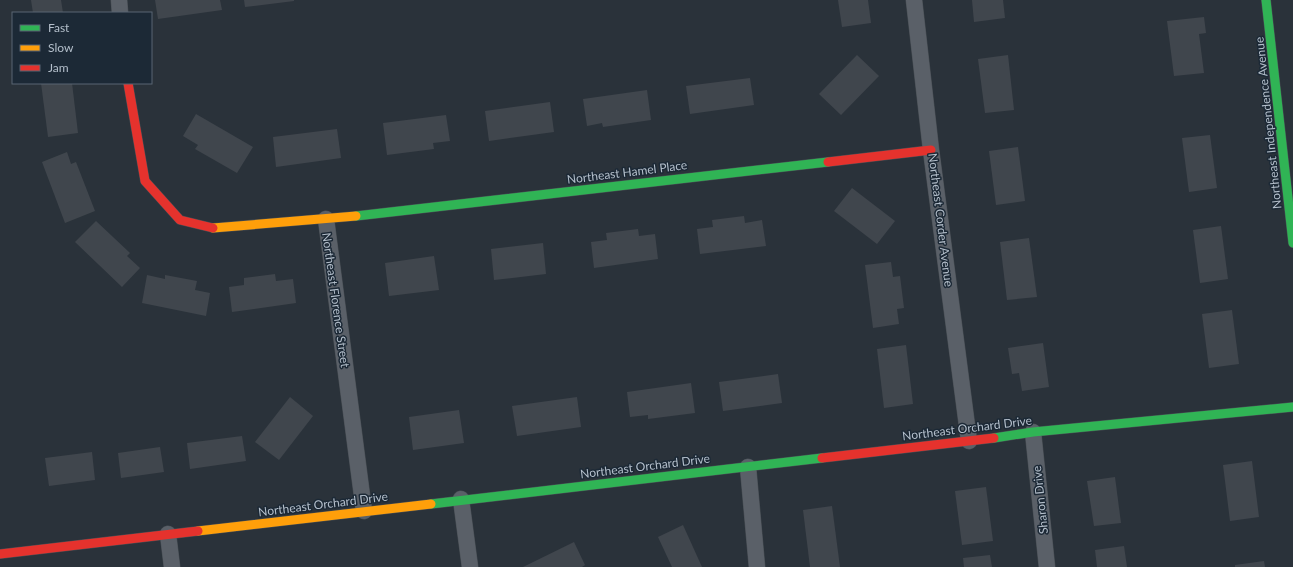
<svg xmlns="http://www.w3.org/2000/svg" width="1293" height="567" font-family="Lato,sans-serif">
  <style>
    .building { fill: #40464d }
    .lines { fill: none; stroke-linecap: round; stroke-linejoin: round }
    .street-casing { stroke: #484e54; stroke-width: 17 }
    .fast-casing { stroke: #484e54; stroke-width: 10 }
    .slow-casing { stroke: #484e54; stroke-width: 10 }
    .jam-casing { stroke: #484e54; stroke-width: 10 }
    .street { stroke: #5a6068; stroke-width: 16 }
    .fast { stroke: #30b455; stroke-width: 9 }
    .slow { stroke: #ff9f0a; stroke-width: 9 }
    .jam { stroke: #e5322d; stroke-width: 9 }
    .labels { text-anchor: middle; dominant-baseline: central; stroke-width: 3; stroke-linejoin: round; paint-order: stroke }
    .street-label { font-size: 12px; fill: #b4bfcb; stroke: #1c2936 }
  </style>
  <rect width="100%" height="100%" fill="#2a323a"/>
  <g class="building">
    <path d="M31,0h30l2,13h-30z"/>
    <path d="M155,0h65l2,10 -64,9z"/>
    <path d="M244,0h50v1l-49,6z"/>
    <path d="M838,0h30l3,23 -29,4z"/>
    <path d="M972,0h31l2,18 -31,4z"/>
    <path d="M1204,17l2,16 -7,1 5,39 -30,3 -7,-55z"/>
    <path d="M857,55l22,21 -38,39 -22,-21z"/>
    <path d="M1008,55l6,55 -29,3 -7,-54z"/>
    <path d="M750,78l4,27 -64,9 -4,-28z"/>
    <path d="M41,83h31l6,50 -30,4z"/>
    <path d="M647,90l4,30 -48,7 -1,-4 -15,3 -4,-27z"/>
    <path d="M550,102l4,30 -65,9 -4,-30z"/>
    <path d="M196,114l57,33 -16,26 -42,-24 3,-4 -15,-9z"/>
    <path d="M446,115l4,26 -17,2 1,6 -47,6 -4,-32z"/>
    <path d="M337,129l4,29 -65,9 -3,-30z"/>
    <path d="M1210,135l7,53 -28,4 -7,-54z"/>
    <path d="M1018,147l7,54 -29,4 -7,-54z"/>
    <path d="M67,152l4,12 5,-2 19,49 -30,12 -23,-61z"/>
    <path d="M852,188l43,33 -18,23 -43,-33z"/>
    <path d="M744,216l1,7 17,-3 4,26 -66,8 -3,-25 16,-2 -1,-7z"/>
    <path d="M96,221l34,32 -3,3 13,12 -18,19 -47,-45z"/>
    <path d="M1221,226l7,53 -28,4 -7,-53z"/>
    <path d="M638,229l1,7 16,-2 3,25 -64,9 -3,-26 16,-2 -1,-7z"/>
    <path d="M1029,238l8,59 -30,3 -7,-58z"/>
    <path d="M543,243l3,31 -52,6 -3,-31z"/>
    <path d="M434,256l5,34 -50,6 -4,-33z"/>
    <path d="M891,262l2,15 7,-1 4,32 -7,1 2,15 -26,4 -8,-63z"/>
    <path d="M275,274l1,7 17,-2 3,24 -64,9 -3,-25 15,-2v-7z"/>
    <path d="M147,275l18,4v-4l32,6 -2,9 15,3 -4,23 -64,-13z"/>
    <path d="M1232,310l7,54 -30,4 -7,-54z"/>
    <path d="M1043,343l6,44 -27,4 -3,-18 -7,1 -4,-26z"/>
    <path d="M906,345l7,59 -29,4 -7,-59z"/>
    <path d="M778,374l4,29 -59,8 -4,-29z"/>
    <path d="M691,383l4,30 -47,6v-4l-18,2 -3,-25z"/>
    <path d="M290,397l23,19 -34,44 -24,-18z"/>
    <path d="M577,397l4,30 -64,9 -5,-30z"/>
    <path d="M459,410l5,33 -51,7 -4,-33z"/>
    <path d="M242,436l4,25 -56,8 -3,-26z"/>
    <path d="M160,447l4,25 -43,6 -3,-25z"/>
    <path d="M92,452l3,28 -46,6 -4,-28z"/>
    <path d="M1252,461l7,56 -29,4 -7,-56z"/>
    <path d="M1115,477l6,46 -27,3 -7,-45z"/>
    <path d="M986,487l7,54 -31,4 -7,-54z"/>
    <path d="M832,506l8,61h-30l-7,-57z"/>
    <path d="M683,525l19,42h-30l-14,-30z"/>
    <path d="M574,542l11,23 -3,2h-59z"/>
    <path d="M1124,546l3,21h-30l-2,-17z"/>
    <path d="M990,555l2,12h-28l-1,-9z"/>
    <path d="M1264,561l1,6h-30v-2z"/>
  </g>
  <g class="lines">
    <g class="street-casing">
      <g id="street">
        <path d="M119,0l1,13"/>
        <path d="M914,0l17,150 38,291"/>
        <path d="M326,219l38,292"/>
        <path d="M1033,432l14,135"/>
        <path d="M748,467l9,100"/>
        <path d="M461,499l9,68"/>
        <path d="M168,534l4,33"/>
      </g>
    </g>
    <g class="fast-casing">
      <g id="fast">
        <path d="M1266,0l27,243"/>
        <path d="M356,216l472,-54"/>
        <path d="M994,438l39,-6 260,-25"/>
        <path d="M431,504l391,-46"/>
      </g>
    </g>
    <g class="slow-casing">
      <g id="slow">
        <path d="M213,228l143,-12"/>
        <path d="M198,531l233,-27"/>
      </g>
    </g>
    <g class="jam-casing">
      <g id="jam">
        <path d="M128,83l17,98 35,39 33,8"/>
        <path d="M828,162l103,-12"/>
        <path d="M822,458l172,-20"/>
        <path d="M0,554l198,-23"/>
      </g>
    </g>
    <use href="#street" class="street"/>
    <use href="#fast" class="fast"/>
    <use href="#slow" class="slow"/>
    <use href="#jam" class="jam"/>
  </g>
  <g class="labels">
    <g class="street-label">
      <text transform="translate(1268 123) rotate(-96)">Northeast Independence Avenue</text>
      <text transform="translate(627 172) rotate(-7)">Northeast Hamel Place</text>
      <text transform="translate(941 220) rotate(83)">Northeast Corder Avenue</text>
      <text transform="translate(336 300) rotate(82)">Northeast Florence Street</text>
      <text transform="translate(967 428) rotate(-7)">Northeast Orchard Drive</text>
      <text transform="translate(645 466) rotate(-7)">Northeast Orchard Drive</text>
      <text transform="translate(1040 500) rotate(-96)">Sharon Drive</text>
      <text transform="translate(323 504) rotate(-7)">Northeast Orchard Drive</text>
    </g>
  </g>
  <rect x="12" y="12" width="140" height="72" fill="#1c2936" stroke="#596572"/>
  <rect x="20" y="25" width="20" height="6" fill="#30b455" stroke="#596572"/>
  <text x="48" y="32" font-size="12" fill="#b4bfcb">Fast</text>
  <rect x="20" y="45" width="20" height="6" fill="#ff9f0a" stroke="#596572"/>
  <text x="48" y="52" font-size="12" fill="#b4bfcb">Slow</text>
  <rect x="20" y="65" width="20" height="6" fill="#e5322d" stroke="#596572"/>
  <text x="48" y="72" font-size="12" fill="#b4bfcb">Jam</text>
</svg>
